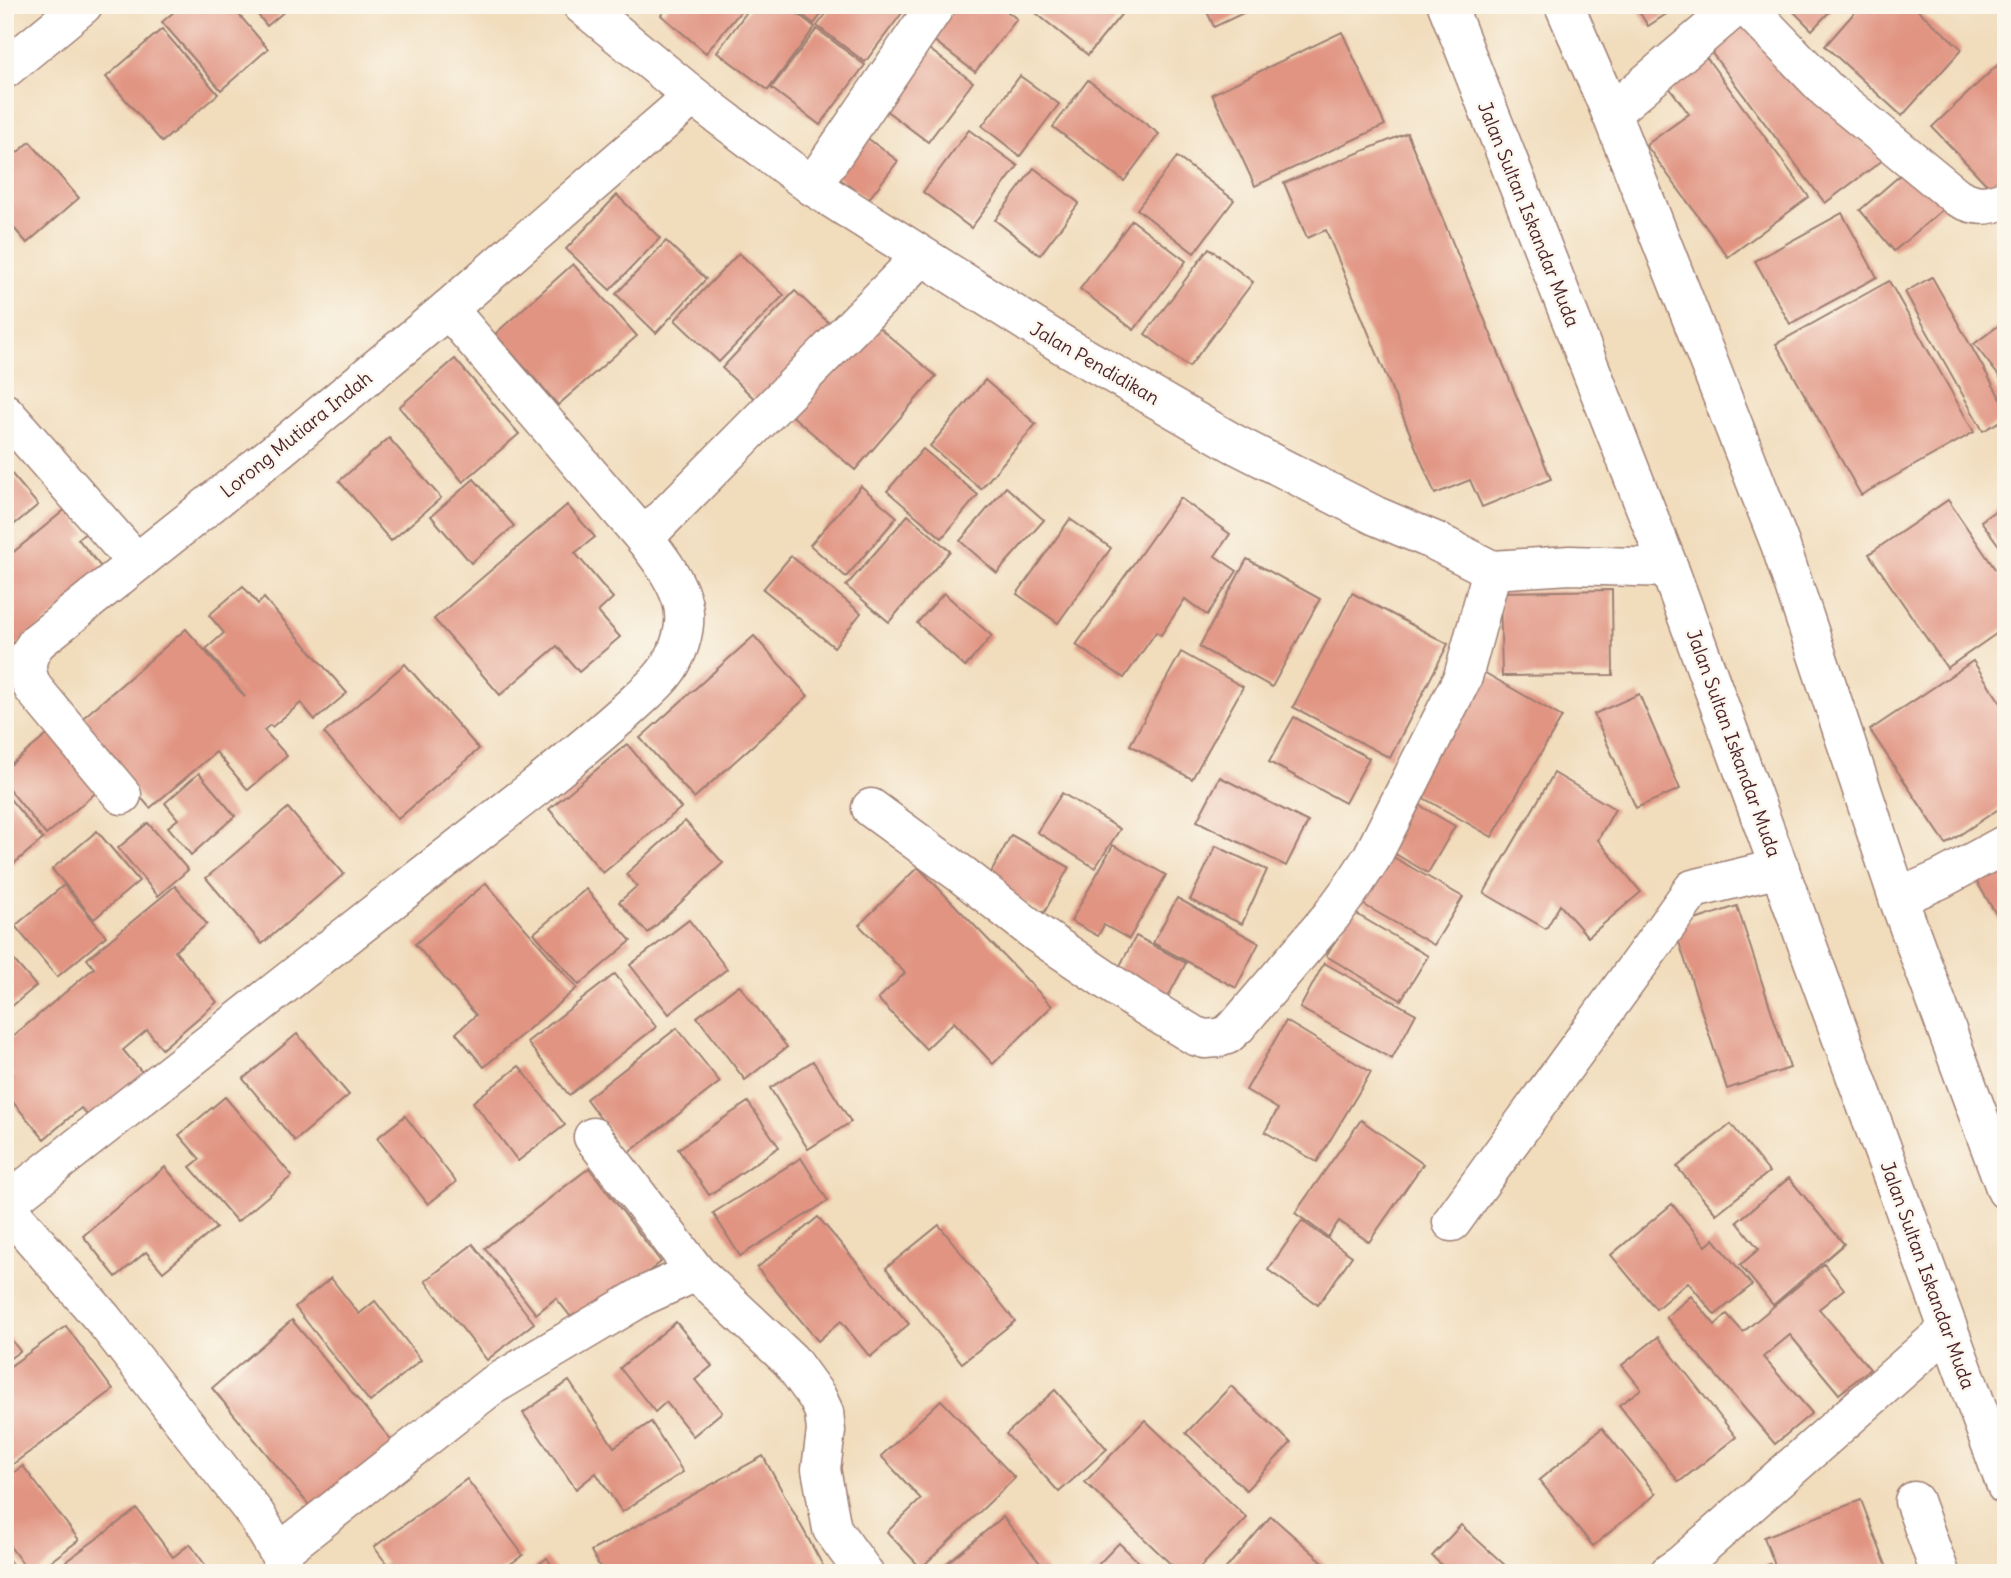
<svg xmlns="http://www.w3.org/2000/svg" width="2011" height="1578" font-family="Delius,sans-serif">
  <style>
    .building { fill: #e19482 }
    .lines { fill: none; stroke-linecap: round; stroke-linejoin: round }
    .minor-casing { stroke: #9e7e73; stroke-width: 41 }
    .trunk-casing { stroke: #9e7e73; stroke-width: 41 }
    .minor { stroke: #fff; stroke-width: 38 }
    .trunk { stroke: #fff; stroke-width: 38 }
    .labels { text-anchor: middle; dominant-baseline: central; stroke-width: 5; stroke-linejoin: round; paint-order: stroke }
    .street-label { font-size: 19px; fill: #4a1f2b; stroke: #fbf7ec }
  </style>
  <rect width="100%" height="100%" fill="#fbf7ec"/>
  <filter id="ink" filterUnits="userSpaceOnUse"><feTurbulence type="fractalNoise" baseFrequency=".0143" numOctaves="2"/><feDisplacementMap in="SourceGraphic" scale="14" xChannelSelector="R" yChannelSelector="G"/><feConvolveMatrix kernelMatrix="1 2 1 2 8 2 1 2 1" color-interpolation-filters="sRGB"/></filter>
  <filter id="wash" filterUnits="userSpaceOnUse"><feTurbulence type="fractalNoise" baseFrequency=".00686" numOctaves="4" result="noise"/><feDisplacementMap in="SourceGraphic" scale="28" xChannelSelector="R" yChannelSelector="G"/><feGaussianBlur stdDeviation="1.57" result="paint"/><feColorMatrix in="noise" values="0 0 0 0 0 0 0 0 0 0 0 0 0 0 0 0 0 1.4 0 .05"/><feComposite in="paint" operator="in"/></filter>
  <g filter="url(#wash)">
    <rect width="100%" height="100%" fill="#f1dcbb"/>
    <g id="blocks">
      <g class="building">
        <path d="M182,5h49l37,44 -47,41 -59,-68z"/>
        <path d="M250,5h42l-25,21z"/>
        <path d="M669,5h77l-40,48 -45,-38z"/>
        <path d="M752,5h34l29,22 -47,63 -51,-38z"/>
        <path d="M790,5h38l-14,19z"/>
        <path d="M833,5h75l-43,57 -48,-36z"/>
        <path d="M952,5h47l18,14 -42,53 -47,-36z"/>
        <path d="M1026,5h103l-41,50z"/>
        <path d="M1204,5h56l-46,22z"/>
        <path d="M1635,5h45l-32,21z"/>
        <path d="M1787,5h49l-24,25z"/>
        <path d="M1861,5h51l50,44 -60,67 -77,-70z"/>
        <path d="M1738,20l145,140 -58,43 -120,-159z"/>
        <path d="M162,29l56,65 -56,48 -56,-65z"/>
        <path d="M817,29l48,36 -45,60 -49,-37z"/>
        <path d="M1342,32l43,93 -130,61 -43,-92z"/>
        <path d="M921,43l52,39 -45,60 -52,-39z"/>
        <path d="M1701,50l108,147 -81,60 -82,-112 43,-31 -26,-35z"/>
        <path d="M2006,57v120l-14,13 -60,-63z"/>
        <path d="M1020,76l39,28 -39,52 -38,-30z"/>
        <path d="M1088,80l71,54 -35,47 -71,-54z"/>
        <path d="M969,130l49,36 -47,62 -48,-36z"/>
        <path d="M858,131l40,30 -30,39 -40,-30z"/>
        <path d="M1407,133l144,346 -69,28 -12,-27 -35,14 -109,-264 -19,8 -23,-55z"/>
        <path d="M30,142l49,56 -52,45 -22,-25v-55z"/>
        <path d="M1177,157l57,43 -40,53 -57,-44z"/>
        <path d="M1912,165l36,40 -54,46 -34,-41z"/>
        <path d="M1034,168l45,35 -39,52 -45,-35z"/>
        <path d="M617,195l43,43 -50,52 -44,-41z"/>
        <path d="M1842,213l35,64 -87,47 -35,-63z"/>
        <path d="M1132,220l54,41 -52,69 -54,-41z"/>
        <path d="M666,241l40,38 -50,54 -40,-39z"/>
        <path d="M1209,248l44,34 -64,85 -44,-33z"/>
        <path d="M739,253l45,42 -65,67 -44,-42z"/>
        <path d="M573,264l64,72 -79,69 -63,-71z"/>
        <path d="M1932,277l74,131v10l-23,13 -78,-139z"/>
        <path d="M1889,281l85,151 -113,63 -85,-151z"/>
        <path d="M795,291l39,37 -73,77 -39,-37z"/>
        <path d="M870,320l66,56 -81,94 -65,-56z"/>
        <path d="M2006,320v65l-32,-41z"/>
        <path d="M455,359l64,75 -56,48 -64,-75z"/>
        <path d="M985,380l51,44 -55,65 -51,-43z"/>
        <path d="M389,438l52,60 -50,43 -52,-60z"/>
        <path d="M923,449l55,46 -36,43 -55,-47z"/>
        <path d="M5,466l33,39 -33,27z"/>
        <path d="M474,479l40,47 -43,37 -40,-47z"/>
        <path d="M861,486l36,31 -51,60 -36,-32z"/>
        <path d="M1006,487l38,33 -47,53 -37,-32z"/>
        <path d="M1180,498l50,36 -15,22 22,15 -30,44 -22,-16 -24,36 -5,-3 -32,46 -48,-33z"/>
        <path d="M1948,500l58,85v42l-59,41 -78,-114z"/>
        <path d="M2006,503v52l-25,-34z"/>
        <path d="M567,505l28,32 -20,16 38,45 -15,14 22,25 -41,35 -22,-26 -57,49 -66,-76z"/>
        <path d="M67,508l19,25 -8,6 28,34 -94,77 -7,-9v-82z"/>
        <path d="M908,515l42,36 -61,71 -43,-36z"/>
        <path d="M1070,519l41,29 -53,75 -41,-29z"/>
        <path d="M791,556l70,57 -27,34 -71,-58z"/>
        <path d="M1247,559l73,40 -48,88 -73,-40z"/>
        <path d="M243,586l15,18 6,-6 83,95 -32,27 -14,-17 -29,24 -2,-2 -6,5 23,26 -39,34 -32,-38 -66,56 -73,-85 109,-94 59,68 -39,-48 18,-16 -15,-18z"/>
        <path d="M1612,590l1,85 -111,1 -2,-84z"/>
        <path d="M944,593l48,43 -27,31 -48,-44z"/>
        <path d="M1352,593l96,51 -58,114 -97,-51z"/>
        <path d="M754,636l54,60 -114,102 -54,-60z"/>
        <path d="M1181,652l62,35 -51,92 -62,-34z"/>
        <path d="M1973,661l33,50v93l-60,40 -76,-114z"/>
        <path d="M405,664l74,85 -81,70 -74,-86z"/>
        <path d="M1480,670l82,47 -70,120 -81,-46z"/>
        <path d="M1639,694l41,95 -44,19 -42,-94z"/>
        <path d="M1294,717l75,41 -24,45 -76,-41z"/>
        <path d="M51,732l48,58 -53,45 -41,-51v-15z"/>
        <path d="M627,744l54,64 -78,65 -54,-64z"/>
        <path d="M199,773l36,43 -44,39 -23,-28 10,-8 -13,-16z"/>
        <path d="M1554,773l61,36 -17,31 43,52 -53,45 -28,-32 -14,24 -62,-36z"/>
        <path d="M1220,777l88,45 -22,44 -89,-45z"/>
        <path d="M5,793l38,46 -38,32z"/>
        <path d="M1062,793l58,36 -25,39 -58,-36z"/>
        <path d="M1407,798l48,28 -27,47 -48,-28z"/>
        <path d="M288,808l56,66 -82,70 -56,-66z"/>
        <path d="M685,821l38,42 -75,70 -29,-31 18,-16 -11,-12z"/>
        <path d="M148,823l40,47 -30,26 -40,-48z"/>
        <path d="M97,831l42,50 -45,38 -42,-50z"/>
        <path d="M1011,835l58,32 -25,46 -58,-31z"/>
        <path d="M1113,845l53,30 -37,64 -25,-14 -6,11 -27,-15z"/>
        <path d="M1216,846l51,24 -25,54 -52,-24z"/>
        <path d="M1381,850l82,47 -29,48 -82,-47z"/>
        <path d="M2006,851v80l-35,-59z"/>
        <path d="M918,867l134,139 -59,58 -39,-42 -28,27 -48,-50 27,-26 -46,-48z"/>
        <path d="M486,883l91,105 -93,79 -28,-34 20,-18 -61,-71z"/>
        <path d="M64,885l42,51 -49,41 -42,-51z"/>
        <path d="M175,886l32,38 -32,27 42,51 -55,47 -15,-19 -24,20 25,29 -53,45 -14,-16 -37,31 -39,-46v-11l8,-7 -8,-9v-23l89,-75 -7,-9z"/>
        <path d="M586,889l45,52 -52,44 -45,-52z"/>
        <path d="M1177,898l82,45 -23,45 -83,-45z"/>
        <path d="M1737,906l53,162 -63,21 -53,-162z"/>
        <path d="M1353,912l75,44 -27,44 -75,-44z"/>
        <path d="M689,920l38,49 -58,45 -39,-49z"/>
        <path d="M1136,936l50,27 -25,47 -50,-28z"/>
        <path d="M5,950l31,36 -31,26z"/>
        <path d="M1324,963l92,51 -24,45 -92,-51z"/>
        <path d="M615,974l41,53 -87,68 -42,-53z"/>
        <path d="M739,985l48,62 -42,33 -48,-63z"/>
        <path d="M1286,1021l85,51 -54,90 -52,-30 13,-23 -32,-19z"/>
        <path d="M677,1028l43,54 -93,72 -41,-55z"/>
        <path d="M297,1034l52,61 -54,46 -52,-62z"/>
        <path d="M813,1061l38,61 -43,27 -38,-61z"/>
        <path d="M519,1066l46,59 -47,36 -45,-59z"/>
        <path d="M225,1097l67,79 -55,46 -47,-55 10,-8 -21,-24z"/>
        <path d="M748,1102l31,45 -70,48 -31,-46z"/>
        <path d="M405,1116l51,66 -28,22 -51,-66z"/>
        <path d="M1361,1120l62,44 -54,78 -30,-21 -11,16 -33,-24z"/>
        <path d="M1731,1124l38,48 -53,42 -39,-47z"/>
        <path d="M801,1158l27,43 -88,55 -27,-43z"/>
        <path d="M165,1167l51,61 -53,44 -17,-20 -30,25 -33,-41z"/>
        <path d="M589,1168l72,94 -83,64 -22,-28 -20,16 -51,-66z"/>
        <path d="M1789,1178l55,66 -71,61 -33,-40 19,-16 -22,-27z"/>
        <path d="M1672,1204l34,42 8,-7 38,46 -37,30 -27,-33 -32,27 -45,-54z"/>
        <path d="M818,1217l91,107 -39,33 -29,-36 -23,20 -61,-73z"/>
        <path d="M1302,1221l50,35 -34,49 -50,-35z"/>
        <path d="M939,1225l76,96 -53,42 -76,-95z"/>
        <path d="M473,1244l61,79 -47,37 -62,-79z"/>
        <path d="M1824,1264l20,25 -25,20 51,60 -31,25 -49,-59 -27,22 49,56 -37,31 -109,-127 25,-21 24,29 12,-11 16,18z"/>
        <path d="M331,1278l28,36 16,-13 46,59 -51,42 -75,-95z"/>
        <path d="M292,1320l107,129 -81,67 -106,-128z"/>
        <path d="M676,1322l36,44 -17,14 27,32 -29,24 -27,-34 -11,10 -35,-44z"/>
        <path d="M66,1326l47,64 -108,80v-100z"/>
        <path d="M5,1332l15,19 -15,11z"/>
        <path d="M1658,1337l78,100 -57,45 -60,-77 22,-16 -19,-24z"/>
        <path d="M569,1381l45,66 37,-25 32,50 -61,40 -26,-39 -20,16 -53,-76z"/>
        <path d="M1231,1386l60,57 -45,47 -60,-57z"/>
        <path d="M1055,1390l52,59 -48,43 -53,-58z"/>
        <path d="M941,1400l74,78 -94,90 -34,-36 34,-33 -40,-43z"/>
        <path d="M1145,1420l102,98 -52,55h-15l-95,-91z"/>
        <path d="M1602,1428l54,66 -63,52 -54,-66z"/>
        <path d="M763,1456l64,117h-224l-12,-22z"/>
        <path d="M23,1466l56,74 -44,33h-5l-25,-33v-61z"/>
        <path d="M467,1479l56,76 -25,18h-125l13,-10 -12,-16z"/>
        <path d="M1861,1500l28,73h-111l-14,-36z"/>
        <path d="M137,1509l36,48 17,-13 21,29h-144l-6,-8z"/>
        <path d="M1271,1516l60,53 -3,4h-106z"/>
        <path d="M1003,1517l45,56h-104l-3,-5z"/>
        <path d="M1461,1525l46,42 -5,6h-52l-18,-17z"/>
        <path d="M1119,1543l31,30h-60z"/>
        <path d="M5,1555l4,5 9,13h-13z"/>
        <path d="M547,1558l11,15h-31z"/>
        <path d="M1770,1564l3,9h-25z"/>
      </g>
    </g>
  </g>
  <g filter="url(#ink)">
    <use href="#blocks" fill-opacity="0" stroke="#9e7e73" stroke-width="2"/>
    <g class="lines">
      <g class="minor-casing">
        <g id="minor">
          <path d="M582,5l111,91 119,90 251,159 170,98 143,73 59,25 57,29 78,-5 99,3"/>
          <path d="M1745,5l82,85 130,107c19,10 29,10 49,2"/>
          <path d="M5,69l78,-64"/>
          <path d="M1611,113l127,-108"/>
          <path d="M812,186l124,-181"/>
          <path d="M448,309l196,229 277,-281"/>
          <path d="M5,413l131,149"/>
          <path d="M122,795l-89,-107c-9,-19 -8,-29 4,-46l240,-191 171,-142 245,-213"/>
          <path d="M871,808l90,66 77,60 99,67 58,35 10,3 13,-1 9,-3 11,-10 93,-109 24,-33 17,-26 91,-180 29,-107"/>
          <path d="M1898,898l43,-19 65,-35"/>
          <path d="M593,1137l103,135 94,88 27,37 7,15 2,19 -5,38 11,60 32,44"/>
          <path d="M5,1204l531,-417c34,-28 69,-56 102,-87 13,-12 27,-24 35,-40 10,-19 15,-42 8,-62 -8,-23 -22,-41 -37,-60"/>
          <path d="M5,1206l98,113 153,196 23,38 7,20"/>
          <path d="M1452,1222l241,-333 87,-21"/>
          <path d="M1914,1501l26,72"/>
          <path d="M279,1553l211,-166 153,-91 53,-24"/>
          <path d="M1669,1573l13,-9 265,-234"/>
        </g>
      </g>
      <g class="trunk-casing">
        <g id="trunk">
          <path d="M1447,5l222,563 337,918"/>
          <path d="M1564,5l47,108 169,431 118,354 108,292"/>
        </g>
      </g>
      <use href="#minor" class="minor"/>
      <use href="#trunk" class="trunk"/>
    </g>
  </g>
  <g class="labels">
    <g class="street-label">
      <text transform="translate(1529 214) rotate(68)">Jalan Sultan Iskandar Muda</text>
      <text transform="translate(1095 363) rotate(30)">Jalan Pendidikan</text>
      <text transform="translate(296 434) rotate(-39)">Lorong Mutiara Indah</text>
      <text transform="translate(1734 743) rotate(70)">Jalan Sultan Iskandar Muda</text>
      <text transform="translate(1928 1275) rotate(70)">Jalan Sultan Iskandar Muda</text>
    </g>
  </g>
  <rect width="2011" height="1578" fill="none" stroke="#fbf7ec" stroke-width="28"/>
</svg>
